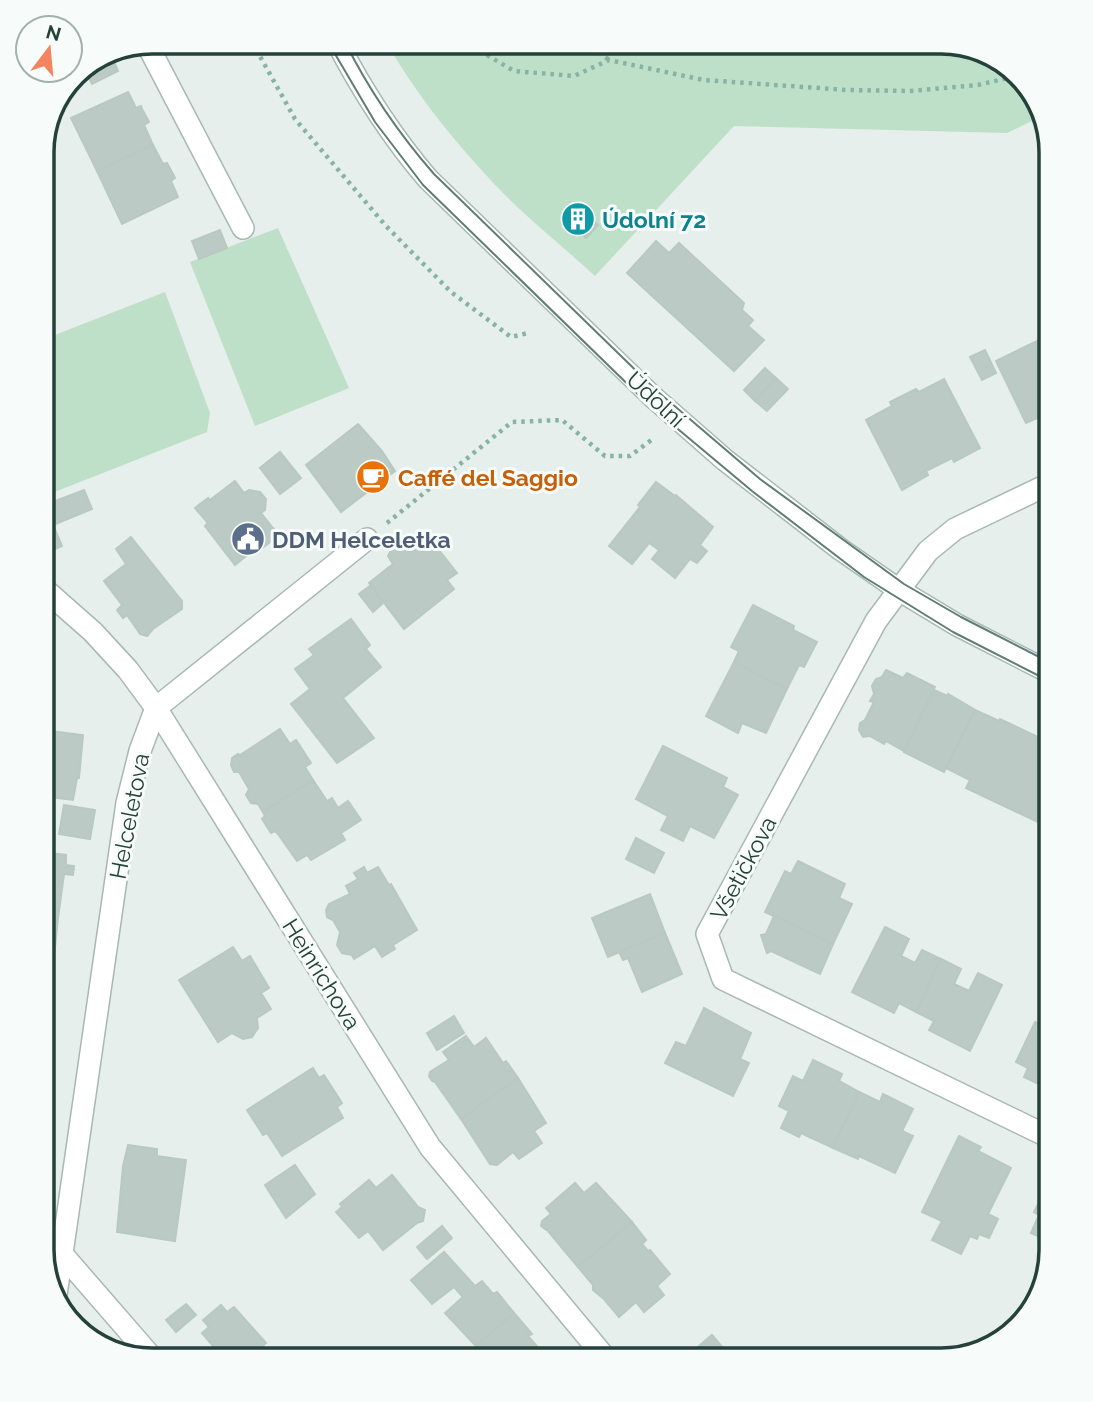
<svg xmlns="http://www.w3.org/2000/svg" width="1093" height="1402" font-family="Raleway,sans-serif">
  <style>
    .green { fill: #bfe0c8 }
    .building { fill: #bbcac4; stroke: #b8c9c2; stroke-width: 2 }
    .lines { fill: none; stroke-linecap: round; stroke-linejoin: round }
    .minor-casing { stroke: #a8b8b2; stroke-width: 24 }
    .path { stroke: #86b3a5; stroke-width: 4.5; stroke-dasharray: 3.5 5; stroke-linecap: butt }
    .minor { stroke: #fff; stroke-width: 21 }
    .tram { stroke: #5f7d75; stroke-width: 2 }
    .labels { text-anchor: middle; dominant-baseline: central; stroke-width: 6; stroke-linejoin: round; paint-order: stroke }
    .culture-label { font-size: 23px; font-weight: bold; fill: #0d838f; stroke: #f7fbf9; text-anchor: start }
    .street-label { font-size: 23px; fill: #24423a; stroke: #f7fbf9 }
    .food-label { font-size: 23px; font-weight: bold; fill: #c56008; stroke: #f7fbf9; text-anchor: start }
    .service-label { font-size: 23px; font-weight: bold; fill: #4e5e75; stroke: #f7fbf9; text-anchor: start }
    .rim { fill: none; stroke: #24423a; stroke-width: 3.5 }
  </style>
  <rect width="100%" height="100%" fill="#e6efeb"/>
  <g class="green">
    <path d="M386,42h561l49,15 37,35 7,25 -33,16 -273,-7 -139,150c-30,-28 -63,-53 -92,-83 -45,-47 -84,-94 -117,-151z"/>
    <path d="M278,228l71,160 -94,38 -65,-164z"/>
    <path d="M165,292l45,121 -3,19 -160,63 -5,-11v-144z"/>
  </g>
  <g class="building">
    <path d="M112,57l6,14 -26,13 -8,-16z"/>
    <path d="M128,92l8,16 5,-2 1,3 7,13 -5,3 9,20 -56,26 -26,-53z"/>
    <path d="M153,145l10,19 4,-1 8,15 -4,3 7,16 -56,27 -25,-53z"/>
    <path d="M574,203l24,22 -12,13 -24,-21z"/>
    <path d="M220,230l7,18 -28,11 -7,-18z"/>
    <path d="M656,241l13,12 10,-10 65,60 -2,7 11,10 -5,6 16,14 -30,31 -107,-98z"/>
    <path d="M1051,334v27l-10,-22z"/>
    <path d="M1041,339l10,22v51l-25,11 -30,-62z"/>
    <path d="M985,350l11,23 -14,7 -12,-23z"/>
    <path d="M765,368l11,10 -21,23 -11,-11z"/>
    <path d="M776,378l12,11 -21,22 -12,-10z"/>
    <path d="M944,379l36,69 -26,14 -2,-4 -26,13 2,4 -26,15 -36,-70 26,-14 -2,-4 26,-13 3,3z"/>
    <path d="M358,424l24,27 13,20 -54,41 -35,-47z"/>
    <path d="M280,452l21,26 -21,16 -20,-26z"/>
    <path d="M235,481l9,12 5,-3 11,2 6,7 -1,11 -4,3 15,19 -3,8 -12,9 -5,-1 -21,17 -30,-39 3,-3 -13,-15 13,-10 2,2z"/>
    <path d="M656,482l19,14 1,-1 37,32 -13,18 7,6 -10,12 -7,-4 -15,19 -23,-19 7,-9 -10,-7 -17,21 -23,-18 31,-39 -2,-2z"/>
    <path d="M84,490l8,19 -39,16 9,21 -20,9v-57l3,7z"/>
    <path d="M428,536l29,37 -10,7 7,9 -50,40 -35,-46 24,-19 -5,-8 4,-8 9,-1 7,5z"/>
    <path d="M131,537l51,64v8l-29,20 -6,7 -7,-2 -13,-19 -4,3 -6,-8 5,-5 -18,-24 22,-17 -10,-15z"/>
    <path d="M370,586l13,17 -10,9 -14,-18z"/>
    <path d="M753,605l41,21 -1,4 24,12 -13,25 -5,-2 -12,24 -53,-27 5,-11 -8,-4z"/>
    <path d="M351,619l19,26 -4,4 15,18 -38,31 31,40 -37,25 -46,-59 19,-15 -15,-20 19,-14 -5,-6z"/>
    <path d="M734,662l53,27 -21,44 -24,-10 -4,10 -32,-17z"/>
    <path d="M886,670l17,8 4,-5 28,14 -31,64 -18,-10 -2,3 -14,-8 -7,1 -4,-7 1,-7 5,-3 9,-18 -4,-1 4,-7 -2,-8 4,-7 6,-2z"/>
    <path d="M934,690l13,6 1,-2 27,16 -31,62 -40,-20z"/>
    <path d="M975,710l24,11 1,-2 40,19 -1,4 12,6v28l-2,5 2,1v25l-9,17 -76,-36 4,-8 -24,-12z"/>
    <path d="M280,729l10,15 6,-4 15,23 -6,4 8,13 -50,32 -5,-8 -7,-1 -5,-8 3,-6 -10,-17h-5l-3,-7 1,-7 6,-4 2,1z"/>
    <path d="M42,730l41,5 -4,43h-2l-4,22 -31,-4z"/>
    <path d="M663,746l64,32 -4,9 15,8 -24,43 -24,-12 -7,15 -22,-11 7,-14 -32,-17z"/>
    <path d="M313,780l14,21 5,-3 6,10 10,-7 13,19 -20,13 4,7 -34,20 -4,-5 -10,6 -19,-27 -3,-3 -4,2 -9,-14 3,-3 -2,-4z"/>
    <path d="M64,805l31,5 -5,29 -31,-5z"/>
    <path d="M636,838l28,15 -10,20 -28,-14z"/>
    <path d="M42,852l24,3v10l8,1 -1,9 -9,-1 -6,44 -16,-2z"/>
    <path d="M798,861l47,23 -6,14 13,6 -19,40 -68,-32 20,-41 6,3z"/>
    <path d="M364,867l3,6 11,-6 11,18 2,-1 26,46 -24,15 2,4 -13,8 -7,-11 -21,13 -2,-4 -10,-2 -5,-8 3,-13 -7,-12 -6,-3 -1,-7 3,-6 21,-10 -4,-8 12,-7 -4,-6z"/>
    <path d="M650,894l15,39 -57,24 -16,-39z"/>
    <path d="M42,916l16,2 -6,58 -10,-1z"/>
    <path d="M774,916l59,28 -13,30 -49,-23 -4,2 -6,-18 5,-1z"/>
    <path d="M885,927l24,12 -8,17 14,7 7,-13 19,9 -25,53 -17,-9 -5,10 -42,-21z"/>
    <path d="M665,933l17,41 -40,18 -14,-34 -5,2 -4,-8z"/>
    <path d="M233,947l9,14 8,-5 19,32 -8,5 10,16 -14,9 1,10 -6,9 -9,2 -11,-6 -14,9 -39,-62z"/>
    <path d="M941,959l20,10 -7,15 15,7 9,-18 24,12 -32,66 -41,-21 5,-9 -18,-9z"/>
    <path d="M42,975l10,1 -6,47 -4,-1z"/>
    <path d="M704,1008l47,25 -11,26 9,4 -16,33 -68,-33 11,-21 10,4z"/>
    <path d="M454,1016l10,17 -27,17 -10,-17z"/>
    <path d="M1035,1022l16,8v60l-27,-13 4,-9 -12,-6z"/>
    <path d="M466,1036l8,11 12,-9 17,25 3,-2 12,17 -57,41 -26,-37 -3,-1 -3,-5 1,-4 19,-12 -6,-8z"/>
    <path d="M813,1060l29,14 -3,7 20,11 -26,56 -32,-15 -2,4 -18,-9 8,-17 -10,-5 14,-30 10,5z"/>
    <path d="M313,1068l6,10 5,-3 18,28 -5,4 6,11 -61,38 -15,-23 -4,2 -16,-25z"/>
    <path d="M518,1078l28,45 -12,8 8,12 -23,16 -6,-7 -16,13 -7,-1 -29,-45z"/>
    <path d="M859,1092l21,10 3,-8 30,15 -11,22 11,5 -18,37 -36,-17 -1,3 -25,-11z"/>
    <path d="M959,1136l22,11 -3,4 33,17 -23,46 10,5 -9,19 -10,-4 -2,5 -7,-3 -9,18 -29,-14 10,-19 -20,-9z"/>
    <path d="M128,1145l29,4v7l29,4 -11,81 -58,-9 6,-66z"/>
    <path d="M295,1165l20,29 -29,24 -21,-33z"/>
    <path d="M392,1175l26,32 7,3 -2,11 -6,2 -34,27 -15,-19 -9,7 -23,-26 6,-5 -2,-3 29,-24 7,8z"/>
    <path d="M575,1183l9,10 12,-10 36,39 -54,45 -30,-36 -7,-5 1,-5 9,-7 -5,-6z"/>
    <path d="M1041,1198l10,5v39l-20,-9 8,-18 -5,-3z"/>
    <path d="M632,1222l14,18 -4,4 6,7 2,-1 20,24 -13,12 7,9 -20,17 -8,-10 -17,15 -15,-18 -11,-9v-5l-15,-18z"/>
    <path d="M442,1226l10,12 -25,21 -10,-12z"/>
    <path d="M444,1252l31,34 7,-5 11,13 4,-2 17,21 -38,33 -31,-33 18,-16 -9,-10 -22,17 -21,-24z"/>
    <path d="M186,1304l10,11 -20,17 -10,-12z"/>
    <path d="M221,1305l6,7 7,-5 32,36 -19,17h-22l-23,-27 7,-6 -6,-7z"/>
    <path d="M514,1313l18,21 -4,2 13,15 -11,9h-42l-12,-14z"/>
    <path d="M712,1335l21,25h-66l12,-11 7,8z"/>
  </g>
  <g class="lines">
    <g class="minor-casing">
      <g id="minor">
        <path d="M337,42c26,50 55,95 91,137l225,218 72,63 115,89 59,41 58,35 94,48"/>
        <path d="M147,44l96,184"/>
        <path d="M42,587l51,45 35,38 28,38 274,439 177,213"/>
        <path d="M1051,1138l-328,-159 -16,-45 169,-313 52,-70 27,-22 96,-46"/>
        <path d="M42,1231l112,129"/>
        <path d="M56,1295l71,-492 13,-52 16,-43 211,-169"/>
      </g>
    </g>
    <g class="path">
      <path d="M252,42l43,77 91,107 65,66 60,45 17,-4"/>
      <path d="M465,42l49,29 60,5 35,-16 95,20 143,10 63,1 68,-6 38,-9"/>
      <path d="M585,42l24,18"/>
      <path d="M387,523l125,-101 50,-2 43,36h25l24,-18"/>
    </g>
    <use href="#minor" class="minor"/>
    <g class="tram">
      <path d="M328,42l47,80 48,63 225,219 104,87 112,86 89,55 98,50"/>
      <path d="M345,42c24,48 54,92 89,132l223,217 103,88 144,105 57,33 90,46"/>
    </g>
  </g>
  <defs>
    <g id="building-disc" transform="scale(1.75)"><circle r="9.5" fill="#0f9aa8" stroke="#f7fbf9"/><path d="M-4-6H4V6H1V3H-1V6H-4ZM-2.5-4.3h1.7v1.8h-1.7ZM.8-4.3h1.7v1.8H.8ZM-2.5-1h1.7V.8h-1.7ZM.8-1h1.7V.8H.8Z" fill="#fff"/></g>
    <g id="cafe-disc" transform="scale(1.75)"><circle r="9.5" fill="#e8710a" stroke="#f7fbf9"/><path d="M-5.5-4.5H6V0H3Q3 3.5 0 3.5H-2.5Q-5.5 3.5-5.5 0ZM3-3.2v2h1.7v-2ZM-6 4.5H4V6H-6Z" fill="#fff"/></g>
    <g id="civic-disc" transform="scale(1.75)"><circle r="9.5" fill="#5c6f8a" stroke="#f7fbf9"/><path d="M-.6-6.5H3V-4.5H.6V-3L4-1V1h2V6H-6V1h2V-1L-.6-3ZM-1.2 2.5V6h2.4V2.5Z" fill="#fff"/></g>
  </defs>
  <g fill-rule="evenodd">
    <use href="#building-disc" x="578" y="219"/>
    <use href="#cafe-disc" x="373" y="477"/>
    <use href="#civic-disc" x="248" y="539"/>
  </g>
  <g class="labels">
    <g class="culture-label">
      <text x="602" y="219">Údolní 72</text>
    </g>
    <g class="street-label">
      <text transform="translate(656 399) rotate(43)">Údolní</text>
      <text transform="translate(129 816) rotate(-79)">Helceletova</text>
      <text transform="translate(743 868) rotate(-62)">Všetičkova</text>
      <text transform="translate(322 974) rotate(58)">Heinrichova</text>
    </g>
    <g class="food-label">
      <text x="398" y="477">Caffé del Saggio</text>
    </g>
    <g class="service-label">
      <text x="272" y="539">DDM Helceletka</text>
    </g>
  </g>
  <path d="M0 0H1093V1402H0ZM152 54H941A98 98 0 0 1 1039 152V1250A98 98 0 0 1 941 1348H152A98 98 0 0 1 54 1250V152A98 98 0 0 1 152 54Z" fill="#f7fbf9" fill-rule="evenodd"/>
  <path class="rim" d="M152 54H941A98 98 0 0 1 1039 152V1250A98 98 0 0 1 941 1348H152A98 98 0 0 1 54 1250V152A98 98 0 0 1 152 54Z"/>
  <g transform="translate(49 49) rotate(16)"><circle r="33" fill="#f7fbf9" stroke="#a3b1ad" stroke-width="2"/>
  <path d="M0-5L12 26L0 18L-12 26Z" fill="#f4845f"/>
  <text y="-10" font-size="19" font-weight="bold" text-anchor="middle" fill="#24423a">N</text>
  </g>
</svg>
